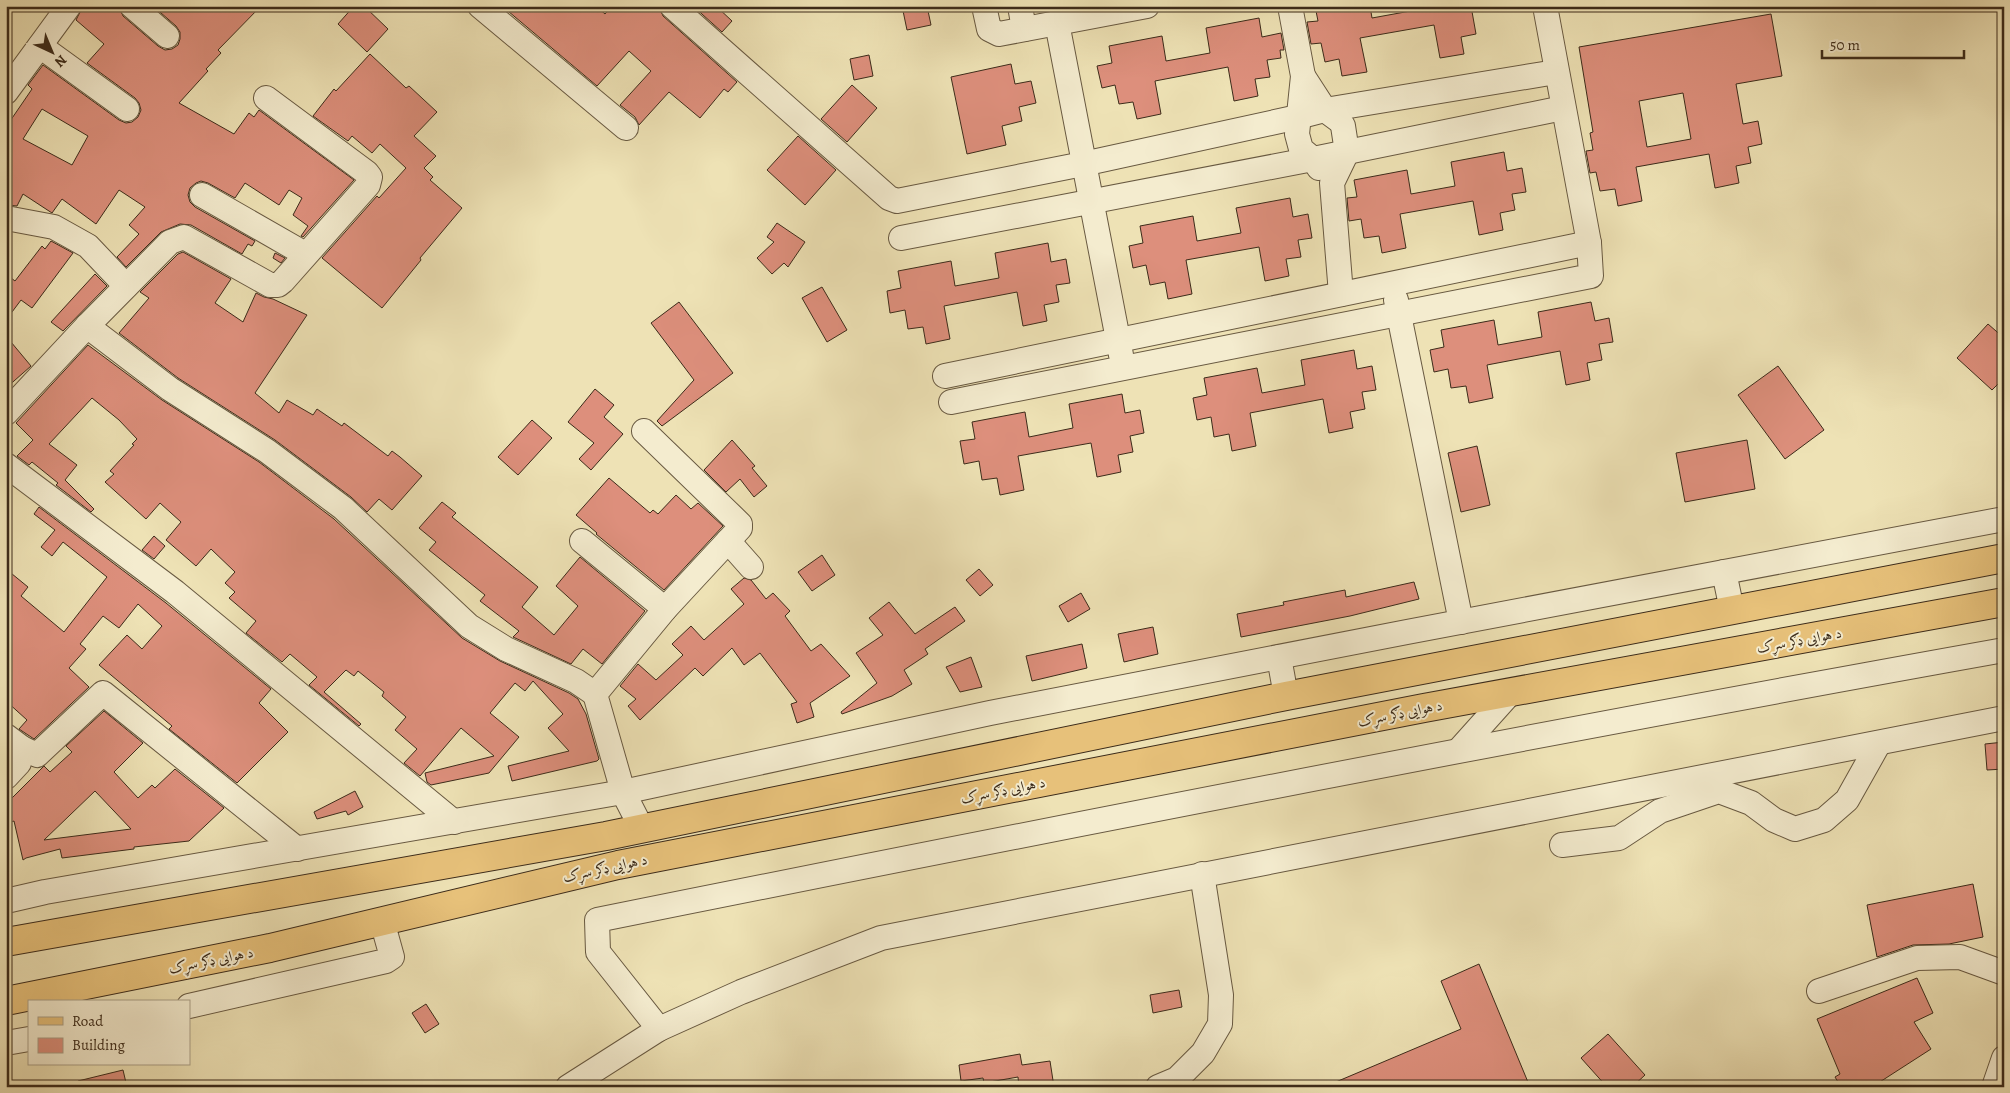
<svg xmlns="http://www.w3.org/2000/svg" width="2010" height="1093" font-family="Alegreya,Amiri,serif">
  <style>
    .building { fill: #dd8f7c; stroke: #3c2b1a; fill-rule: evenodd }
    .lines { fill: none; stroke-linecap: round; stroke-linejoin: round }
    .minor-casing { stroke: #685941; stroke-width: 26 }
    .major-casing { stroke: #3c2b1a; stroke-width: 30 }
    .minor { stroke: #f4eccf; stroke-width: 24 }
    .major { stroke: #e7c17a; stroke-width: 28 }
    .labels { text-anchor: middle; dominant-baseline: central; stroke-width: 4; stroke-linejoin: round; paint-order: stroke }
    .street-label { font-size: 15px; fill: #3c2b1a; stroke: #f4eccf }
  </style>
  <rect width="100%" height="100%" fill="#eee2b5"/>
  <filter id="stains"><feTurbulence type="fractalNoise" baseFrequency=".004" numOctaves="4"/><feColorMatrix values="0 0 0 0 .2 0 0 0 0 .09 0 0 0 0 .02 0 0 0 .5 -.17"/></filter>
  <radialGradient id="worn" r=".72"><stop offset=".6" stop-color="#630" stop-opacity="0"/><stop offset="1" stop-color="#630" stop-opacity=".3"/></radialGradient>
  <g class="building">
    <path d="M83,6h36l4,10 35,30 7,4 7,-1 6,-4 2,-6v-7l-4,-6 -23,-20h108l-43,44 3,3 -15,16 2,2 -29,32 55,31 15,-21 5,4 5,-7 95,70 -51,57 -2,-1 7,-10 -15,-11 9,-17 -13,-8 -10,15 -34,-22 -10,15 -27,-15 -7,-2 -5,2 -6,5 -2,7 2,7 5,5 60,34 -3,5 -4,-2 -6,10 -51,-29 -11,-1 -19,8 -35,35 -9,-10 22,-23 -10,-9 16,-18 -26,-17 -23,34 -34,-25 -10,14 -29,-19 -6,12 -11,-1v-78l26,-38 -4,-4 15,-20 76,55 7,3 6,-1 6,-5 3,-7 -2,-7 -4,-5 -48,-35 17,-19 -28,-24zM42,109l46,27 -16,29 -49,-26z"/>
    <path d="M354,6h10l24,23 -21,23 -29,-28z"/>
    <path d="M502,6h94l9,8 7,-8h47l4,10 74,66 -9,10 -4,-3 -24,29 -31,-26 -30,33 -4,-8 -15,-12 31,-34 -22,-20 -32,35z"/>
    <path d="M693,6h23l16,15 -10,11z"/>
    <path d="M902,6h25l4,19 -24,5z"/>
    <path d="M1315,6h55l2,12 44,-8 -1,-4h56l5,28 -15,3 3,17 -24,4 -6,-33 -74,13 7,34 -25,4 -3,-17 -14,3 -4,-19 -10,1 -4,-22 11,-1z"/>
    <path d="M1771,14l11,62 -46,8 7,40 15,-3 4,23 -14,3 3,16 -15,3 3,17 -24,5 -6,-34 -73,13 6,34 -24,5 -3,-17 -15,2 -4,-19 -6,1 -4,-22 7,-1 -3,-17 3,-1 -14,-85zM1683,93l8,46 -44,8 -8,-46z"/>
    <path d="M1259,18l3,19 19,-4 3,17h-4l1,8 -14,2 3,17 -15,2 3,17 -24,5 -6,-34 -73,14 6,33 -24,5 -4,-17 -14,2 -4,-19 -13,3 -5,-22 15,-3 -3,-17 53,-10 4,25 44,-8 -4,-25z"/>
    <path d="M370,54l36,34 3,-2 28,26 -23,24 22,20 -12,12 9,9 -3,3 32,28 -42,50 1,2 -39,48 -60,-50 55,-62 2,2 27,-30 -26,-24 -8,9 -20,-17 -4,5 -35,-25 21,-27 2,2z"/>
    <path d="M869,55l4,21 -19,4 -4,-21z"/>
    <path d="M1011,64l4,20 16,-3 5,22 -17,4 3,14 -20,5 4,19 -39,9 -16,-77z"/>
    <path d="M852,85l25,23 -30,34 -26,-23z"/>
    <path d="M798,136l38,34 -31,35 -38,-35z"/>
    <path d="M1504,152l3,19 15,-3 4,24 -14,2 3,16 -15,3 3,17 -24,5 -6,-34 -73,13 6,34 -24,5 -3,-17 -15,2 -3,-19 -12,2 -2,-23 10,-1 -3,-17 53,-10 4,24 44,-8 -4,-24z"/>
    <path d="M1290,198l3,19 15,-3 4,24 -14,2 3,17 -15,2 3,17 -24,5 -6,-34 -73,13 6,34 -24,5 -3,-17 -15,3 -4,-20 -13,3 -4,-22 14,-3 -3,-17 53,-10 4,25 44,-8 -5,-25z"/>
    <path d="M777,223l28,19 -17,25 -4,-4 -12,11 -15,-16 17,-16 -7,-5z"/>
    <path d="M51,241l22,12 -41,55 -11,-8 -15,20v-46l9,7 27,-35 3,3z"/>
    <path d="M1048,243l3,19 15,-3 4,24 -14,2 3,17 -15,3 3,16 -24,5 -6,-34 -73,14 6,33 -24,5 -3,-17 -15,2 -3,-19 -15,3 -3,-22 14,-3 -3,-17 53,-10 4,25 44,-8 -4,-25z"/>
    <path d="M183,252l48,27 -16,24 28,19 13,-29 8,4 9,2 34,16 -52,78 24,20 8,-13 26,15 4,-6 25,17 2,-3 44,33 4,-5 8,6 22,19 -30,34 -13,-11 -12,13 -16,-15 -76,-57 -97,-62 -59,-45 30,-35 -9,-6 38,-38z"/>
    <path d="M275,253l10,5 -4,5 -8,-5z"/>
    <path d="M95,274l12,12 -44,45 -12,-9z"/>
    <path d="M822,287l25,43 -20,12 -25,-44z"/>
    <path d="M679,302l54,71 -71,53 -5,-5 37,-41 -43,-57z"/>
    <path d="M1591,302l4,19 14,-3 4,24 -14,2 3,16 -15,3 3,17 -24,5 -6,-34 -73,14 6,33 -24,5 -3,-17 -15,2 -3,-19 -14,3 -4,-22 14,-3 -3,-17 53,-10 4,25 44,-8 -4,-25z"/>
    <path d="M1988,324l16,14v40l-12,12 -35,-32z"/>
    <path d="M6,336l25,30 -25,22z"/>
    <path d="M88,345l74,55 97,62 75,57 128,119 38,23 69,32 9,6 8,15 13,45 -2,2 -85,20 -4,-15 61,-15 -21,-23 15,-14 -30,-33 -8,10 -10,-8 -25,30 29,24 -30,36 -58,12 -4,-3 -2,-9 69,-17 -33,-28 -41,48 -16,-13 13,-14 -22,-19 11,-13 -24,-21 2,-4 -26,-21 -4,5 -8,-6 -22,22 37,32 -2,2 -50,-41 8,-8 -27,-23 -8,8 -36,-29 10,-12 -27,-23 6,-6 -10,-9 10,-11 -24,-23 -15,17 -30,-26 15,-18 -21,-19 -14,16 -41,-37 9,-8 -4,-3 24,-26 -2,-1 5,-5 -18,-19 -27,-22 -43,46 28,21 -12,15 29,29 -3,3 -35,-27 2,-2 -26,-21 -3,3 -12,-9 16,-16 -17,-17z"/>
    <path d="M1354,350l3,19 15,-3 4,24 -14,2 3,17 -15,3 3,16 -24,5 -6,-34 -73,14 6,33 -24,5 -3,-17 -15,3 -3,-20 -14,3 -4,-22 14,-3 -3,-17 53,-10 5,25 43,-8 -4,-25z"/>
    <path d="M1778,366l46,64 -39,29 -47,-64z"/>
    <path d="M595,389l19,16 -10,12 19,17 -32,36 -12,-11 15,-16 -26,-21z"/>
    <path d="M1122,394l3,19 15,-3 4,23 -14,3 3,16 -15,3 3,17 -24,5 -6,-34 -73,13 6,34 -24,5 -3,-17 -15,2 -3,-19 -15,3 -4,-23 15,-2 -3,-17 53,-10 4,25 44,-9 -4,-24z"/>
    <path d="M532,420l20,18 -34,37 -20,-18z"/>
    <path d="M732,440l23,26 -3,2 15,18 -13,11 -14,-18 -14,13 -22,-22z"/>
    <path d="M1747,440l8,49 -70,13 -9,-49z"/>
    <path d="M1477,446l13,59 -29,7 -13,-59z"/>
    <path d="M609,478l41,35 3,-3 5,4 18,-19 15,14 7,-6 25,23 -59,64 -68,-56 1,-1 -21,-18z"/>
    <path d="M442,502l14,11 -4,4 86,70 -16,20 32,28 24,-29 -22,-20 24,-29 65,54 -43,53 -19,-15 -12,15 -58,-27 6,-6 -39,-30 5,-6 -56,-45 7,-8 -17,-14z"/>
    <path d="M39,507l127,96 105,86 -12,14 29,29 -51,51 -68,-54 3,-3 -73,-61 28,-30 15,14 20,-23 -24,-22 -19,24 -16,-12 -23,28 6,5 -17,19 20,19 -55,52 -15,-10 8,-9 -21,-19v-132l22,18 -7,9 43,36 43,-55 -44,-35 -11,14 -11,-9 14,-17 -21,-16z"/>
    <path d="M154,536l11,10 -11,13 -12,-9z"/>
    <path d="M822,555l13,20 -23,16 -14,-19z"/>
    <path d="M979,569l14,16 -13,11 -14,-16z"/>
    <path d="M744,578l7,2 15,19 7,-6 17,18 -5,5 26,35 10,-7 29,32 -40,27 4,14 -17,6 -6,-19 6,-2 -37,-49 -16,12 -12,-17 -29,28 -8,-8 -55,52 -12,-14 8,-7 -16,-13 18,-22 18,16 27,-25 -11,-11 19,-18 13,14 40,-36 -13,-15z"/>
    <path d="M1414,582l5,17 -69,17 -109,21 -4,-23 47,-9 -1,-3 62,-12 1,7z"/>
    <path d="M1081,593l9,16 -22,13 -9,-16z"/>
    <path d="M889,602l26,32 40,-27 10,14 -40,28 3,5 -24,16 8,14 -20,12 -50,18 -1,-2 36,-29 -21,-30 27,-18 -14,-17z"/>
    <path d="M1153,627l5,27 -34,8 -6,-28z"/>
    <path d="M1082,644l5,24 -55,13 -6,-25z"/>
    <path d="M971,657l11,30 -22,5 -14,-25z"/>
    <path d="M104,711l39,32 -29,29 24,26 14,-13 3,3 20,-19 49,39 -35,33 -55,6v2l-72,9 -2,-9 -34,9 -3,2 -9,-39 -8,3v-20l38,-38 6,6 22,-20 -6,-6zM95,791l36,38 -87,11z"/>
    <path d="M2004,742v27l-17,1 -2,-26z"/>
    <path d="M355,791l8,16 -15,8 -2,-4 -29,8 -3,-7z"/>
    <path d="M1973,884l10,53 -34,7 -36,1 -36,12 -10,-52z"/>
    <path d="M1479,964l51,123h-206l137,-58 -20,-48z"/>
    <path d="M1917,978l16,35 -19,9 17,27 -59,38h-31l-6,-10 5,-3 -23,-55z"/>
    <path d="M1179,990l3,17 -29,6 -3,-18z"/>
    <path d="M426,1004l13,20 -14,9 -13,-20z"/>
    <path d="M1608,1034l37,41 -13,12h-25l-26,-29z"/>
    <path d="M1020,1054l2,11 28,-4 4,26h-35l-1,-10 -34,6 -1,-5 -22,3 -2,-16z"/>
    <path d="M123,1070l4,17h-48l-1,-6z"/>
  </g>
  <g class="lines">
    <g class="minor-casing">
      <g id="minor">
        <path d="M132,6l35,30"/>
        <path d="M480,6l146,122"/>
        <path d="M672,6l217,192 8,3 186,-37 215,-47 27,-7 231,-38"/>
        <path d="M984,6l5,23 10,5 148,-28"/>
        <path d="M1020,6l4,23"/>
        <path d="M1290,6l13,70 -6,58 4,15 12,10 6,9"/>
        <path d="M1057,23l64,332"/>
        <path d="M40,46l87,63"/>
        <path d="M1303,76l22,34 15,11 3,5 4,26 -15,31 9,111"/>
        <path d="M6,92l63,-86"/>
        <path d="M202,195l103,59"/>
        <path d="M6,218l48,9 34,19 38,40"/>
        <path d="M901,238l412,-79 250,-51"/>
        <path d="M1396,300l65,322"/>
        <path d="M87,326l83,63 97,62 76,57 126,118 37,23 70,32 19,13"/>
        <path d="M945,376l644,-133"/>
        <path d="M951,402l640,-126 -2,-33 -44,-237"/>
        <path d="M6,413l81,-87 83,-84 14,-5 86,48h8l5,-4 85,-96 2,-8 -3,-4 -101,-75"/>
        <path d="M6,465l169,127 279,230"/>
        <path d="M582,541l83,68"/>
        <path d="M728,541l23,26"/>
        <path d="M1724,572l8,38"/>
        <path d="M1279,657l7,39"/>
        <path d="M6,736l16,12 15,7 66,-62 194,156"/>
        <path d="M1459,750l52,-58"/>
        <path d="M6,777l13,-14 3,-15"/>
        <path d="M642,829l-19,-37 -28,-98 70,-85 75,-81v-4l-96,-93"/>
        <path d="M1562,845l57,-7 41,-27 59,-20 32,12 23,17 21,9 29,-9 23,-20 32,-57"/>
        <path d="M6,901l39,-9 578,-100 367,-79 417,-81 597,-113"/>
        <path d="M1819,991l98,-33 43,-1 44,16"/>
        <path d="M189,1006l197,-45 6,-4 -10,-36"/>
        <path d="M659,1029l-61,-77 -1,-32c468,-94 937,-186 1407,-270"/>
        <path d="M6,1043l23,-4"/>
        <path d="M568,1087l91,-58 82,-37 140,-54 1123,-220"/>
        <path d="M1158,1087l19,-8 26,-26 17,-29 1,-29 -19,-121"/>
        <path d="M1994,1087l10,-29"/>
      </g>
    </g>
    <g class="major-casing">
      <g id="major">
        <path d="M6,942l600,-106 680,-140 718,-138"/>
        <path d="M6,1001l264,-53 348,-83 806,-157 580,-106"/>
      </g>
    </g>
    <use href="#minor" class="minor"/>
    <use href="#major" class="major"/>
  </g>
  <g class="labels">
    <g class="street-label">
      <text transform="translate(1799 640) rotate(-10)">د هوایی ډګر سړک</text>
      <text transform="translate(1400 713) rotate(-11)">د هوایی ډګر سړک</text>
      <text transform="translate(1003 790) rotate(-11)">د هوایی ډګر سړک</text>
      <text transform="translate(605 868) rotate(-12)">د هوایی ډګر سړک</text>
      <text transform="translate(211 960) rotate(-11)">د هوایی ډګر سړک</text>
    </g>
  </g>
  <rect width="2010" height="1093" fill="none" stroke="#eee2b5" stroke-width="25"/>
  <rect x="8" y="8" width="1995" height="1078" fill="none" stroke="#3c2b1a" stroke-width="2.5"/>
  <rect x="12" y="12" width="1985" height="1068" fill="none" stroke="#3c2b1a"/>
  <rect x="28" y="1000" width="162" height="65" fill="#f4eccf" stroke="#aa9f87"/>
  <rect x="38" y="1017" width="25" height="8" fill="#e7c17a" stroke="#aa9f87"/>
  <text x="72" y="1026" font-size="15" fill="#3c2b1a">Road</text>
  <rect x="38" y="1038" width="25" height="15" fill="#dd8f7c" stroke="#aa9f87"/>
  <text x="72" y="1050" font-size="15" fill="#3c2b1a">Building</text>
  <g transform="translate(52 52) rotate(136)" stroke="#f4eccf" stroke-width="4" paint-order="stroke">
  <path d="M0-4L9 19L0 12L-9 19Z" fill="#3c2b1a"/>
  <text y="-8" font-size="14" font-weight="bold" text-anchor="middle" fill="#3c2b1a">N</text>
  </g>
  <path d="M1822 50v8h142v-8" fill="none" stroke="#3c2b1a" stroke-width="2.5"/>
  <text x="1830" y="50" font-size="15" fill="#3c2b1a" stroke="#f4eccf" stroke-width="4" paint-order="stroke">50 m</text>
  <rect width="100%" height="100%" filter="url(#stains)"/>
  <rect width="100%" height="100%" fill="url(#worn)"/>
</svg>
